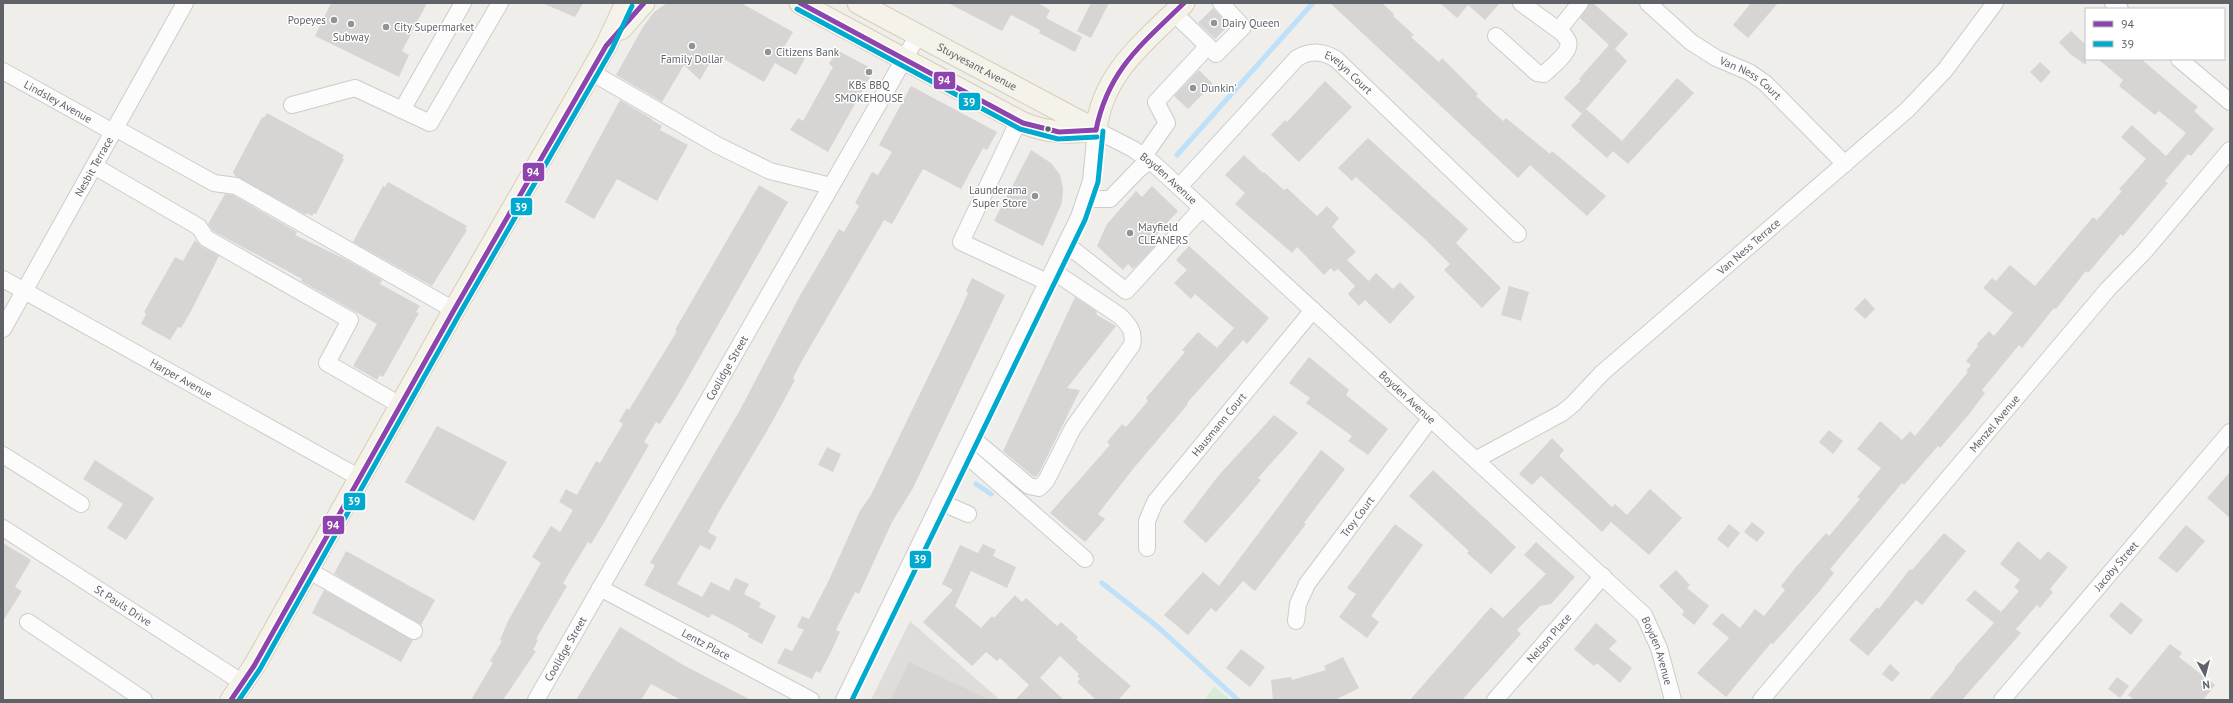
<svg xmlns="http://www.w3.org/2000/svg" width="2233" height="703" font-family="'PT Sans',sans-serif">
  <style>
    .industrial { fill: #dfddda }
    .green { fill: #d8ebd6 }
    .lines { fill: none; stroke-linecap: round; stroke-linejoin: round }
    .stream { stroke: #bfe0f9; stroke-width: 5 }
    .building { fill: #d6d5d3 }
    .minor-casing { stroke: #cbcccc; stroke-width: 18 }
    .major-casing { stroke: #d7ceb8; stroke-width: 23 }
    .minor { stroke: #fdfcfc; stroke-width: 16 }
    .major { stroke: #f4f2e9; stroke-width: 21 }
    .bus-1-casing { stroke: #fff; stroke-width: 8 }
    .bus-2-casing { stroke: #fff; stroke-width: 8 }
    .bus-1 { stroke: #8e44ad; stroke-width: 5 }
    .bus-2 { stroke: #00a9ce; stroke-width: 5 }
    .poi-dot { fill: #919496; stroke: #fff; stroke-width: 1.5 }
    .bus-dot { fill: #5f6368; stroke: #fff; stroke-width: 1.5 }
    .labels { text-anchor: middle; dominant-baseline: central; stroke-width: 3; stroke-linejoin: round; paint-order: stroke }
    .poi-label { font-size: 11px; fill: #5f6368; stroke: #fff; text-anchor: start }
    .street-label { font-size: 11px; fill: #5f6368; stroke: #fff }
    .line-badge { stroke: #fff; stroke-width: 1.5 }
    .badge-label { font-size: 11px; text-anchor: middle; font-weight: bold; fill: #fff }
  </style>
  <rect width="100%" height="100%" fill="#efeeea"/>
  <path class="industrial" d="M910,621l90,79h-129z"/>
  <path class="green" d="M1214,687l17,13h-27z"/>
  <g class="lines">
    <g class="stream">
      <path d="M1177,155l136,-152"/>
      <path d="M976,484l15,10"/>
      <path d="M1102,583l56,44 80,73"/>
    </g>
  </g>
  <g class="building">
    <path d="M331,3h96l-25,48 7,4 -10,22 -84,-41z"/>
    <path d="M542,3h41l-8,14z"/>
    <path d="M667,3h74l52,29 -9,15 21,11 -9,17 -21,-12 -11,19 -49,-28 -15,26 -16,-15 -22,37 -46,-27 27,-48 11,-15z"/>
    <path d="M948,3h90l12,7 -4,8 36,19 -7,15 -36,-19 1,-3 -29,-15 -9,16z"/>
    <path d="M1091,3h18l-18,35 -14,-7z"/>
    <path d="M1330,3h52l12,11 -1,2 21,19 -3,2 28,25 3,-4 36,36 -2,2 27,25 3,-3 44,36 2,-3 54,45 -19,20 -57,-51 -12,13z"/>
    <path d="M1440,3h60l-15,17 -17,-15 -11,13z"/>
    <path d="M1589,3h4l35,31 -13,15 12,12 -45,53 -18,-16 17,-18 -2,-1 30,-34 -29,-27z"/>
    <path d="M1751,3h27l-30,35 -15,-13z"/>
    <path d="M1213,8l16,17 -14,14 -17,-16z"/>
    <path d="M2071,31l15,14v20l-16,-11 -11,-12z"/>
    <path d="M837,50l37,20 -46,82 -38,-22 8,-12 5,3 30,-54 -4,-3z"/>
    <path d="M2098,59h43l57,48 -4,4 20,18 -23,27 -3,-2 -23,27 3,2 -11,13 -34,40 -2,-2 -33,39 -2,-2 -30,38 -2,-1 -32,40 -3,-3 -37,45 3,3 -15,20 -30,35 -2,-2 -34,39 -2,-2 -72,86 4,4 -15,19 -46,52 -2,-1 -45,54 -29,-24 32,-35 -17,-14 10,-11 18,15 15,-19 9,7 21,-26 -4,-4 15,-19 30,-34 3,3 31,-37 -3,-2 24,-29 -24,-19 23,-28 22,19 8,-9 5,5 53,-64 -2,-1 5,-6 -5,-4 12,-15 -1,-2 12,-13 5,5 19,-23 -30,-25 9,-10 4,3 14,-16 25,21 58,-69 4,3 25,-29 -3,-2 27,-30 -25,-22 11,-12 34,31 20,-23 -27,-22 -4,4 -36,-29 4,-6z"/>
    <path d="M2040,62l11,10 -10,11 -11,-11z"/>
    <path d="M1199,70l14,14 -25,25 -14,-13z"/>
    <path d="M1677,78l17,15 -66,71 -15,-13 -6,7 -36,-32 15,-17 36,32z"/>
    <path d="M1325,81l27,26 -53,55 -28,-27 14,-15 2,2z"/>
    <path d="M911,86l86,46 -10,18 -4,-2 -22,41 -38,-20 -31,55 -8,-4 -81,139 -10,19 2,2 -28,51 -50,84 -9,17 9,5 -7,13 -10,-5 -23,39 25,13 9,-15 18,9 6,-13 14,6 -5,10 17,9 -2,4 17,9 -14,28 -14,-7 1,-3 -16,-9 -21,-11 -3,4 -65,-33 11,-20 -5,-2 90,-153 58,-111 41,-70 5,3 15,-26 -4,-3 17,-31 6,3 14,-23 -13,-7z"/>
    <path d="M620,100l32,19v1l10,6 -2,4 28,15 -31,56 -40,-22 -23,40 -29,-17z"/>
    <path d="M267,113l77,42 -2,3 2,1 -28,55 -2,-1 -2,3 -6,-3v2l-71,-39 -2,-4 29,-55 2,1z"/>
    <path d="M1368,138l100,91 -12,14 45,45 -19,20 -38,-38 6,-6 -23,-23 -71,-64 -4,4 -14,-13z"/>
    <path d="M1031,150l20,13 9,12 3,13 -1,15 -19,43 -49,-25z"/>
    <path d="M1244,155l19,18 1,-1 20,18 3,-2 30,28 10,-10 12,12 -7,9 24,25 -9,8 22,21 7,-8 17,16 7,-7 15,15 -25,27 -25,-24 -6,6 -11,-12 7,-8 -17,-17 -4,3 -3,-4 -7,7 -27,-28 -5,6 -57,-49 10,-11 -20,-18z"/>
    <path d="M388,182l79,44 -2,3 2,1 -35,56 -79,-44 30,-56 2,1z"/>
    <path d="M759,185l29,17 -107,188 -21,34 -4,-2 -12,20 5,3 -47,81 -11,18 -3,-2 -25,41 4,3 -31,53 2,1 -5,10 3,1 -33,49h-32l22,-37 -3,-2 12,-20 -2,-1 8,-19 33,-58 -9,-6 19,-31 9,6 13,-22 -14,-8 7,-13 11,6 19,-34 4,2 23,-39 -4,-3 8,-13 2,2 48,-79 -2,-1z"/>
    <path d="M1152,186l26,25 -28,31 5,4 -22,23 -5,-5 -5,6 -26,-24 10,-22 29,-33 6,6z"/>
    <path d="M225,194l8,1 64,37 -2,3 50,24 37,21 -2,4 40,22 -4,6 3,1 -36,64 -3,-2 -3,5 -24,-14 24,-42 -76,-43 1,-2 -89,-48 -5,-7z"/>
    <path d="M195,240l6,6 18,10 -29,57 -9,15 -3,-1 -8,13 -29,-16 5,-10 -2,-2 31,-55 8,4z"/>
    <path d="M1189,246l80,72 -22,26 -4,-4 -56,63 1,1 -55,65 -35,45 7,5 -20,23 -35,-29 60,-68 -3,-3 15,-18 4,3 22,-26 -2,-3 39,-46 -3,-2 16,-18 19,16 17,-20 -39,-34 -4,5 -17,-16 13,-13 -11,-10z"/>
    <path d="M972,278l33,17 -92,193 -21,34 -33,72 -4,-2 -19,38 4,2 -9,20 -11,21 -4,-2 -4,8 -35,-16 8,-15 7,3 12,-21 -7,-3 5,-11 7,3 20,-39 31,-69 11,-16 89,-184 8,-18 -2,-2z"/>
    <path d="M1509,286l20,6 -8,29 -20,-6z"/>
    <path d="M1075,297l21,14 1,4 19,11 -49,62 13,2 -42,85 -4,2 -31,-26z"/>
    <path d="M1865,298l10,11 -10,10 -11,-10z"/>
    <path d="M1309,357l40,33 -3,5 42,34 -20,26 -20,-14 4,-5 -46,-33 4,-5 -21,-15z"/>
    <path d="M1274,415l24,18 -40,45 3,2 -20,24 -35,39 -23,-21 36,-47z"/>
    <path d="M437,426l70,36 -33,59 -69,-39z"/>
    <path d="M1829,430l14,11 -10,13 -14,-12z"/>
    <path d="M1552,438l12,12 -5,6 53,51 3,-3 12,11 23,-26 32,29 -33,37 -38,-33 -9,10 -61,-56 -9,9 -13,-11z"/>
    <path d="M827,447l14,7 -8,18 -15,-7z"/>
    <path d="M1321,450l24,19 -41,54 2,1 -51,67 -12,-10 -27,31 -5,-4 -23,27 -24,-20 39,-43 16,14z"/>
    <path d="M95,460l59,38 -28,42 -19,-12 16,-24 -40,-25z"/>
    <path d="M1433,470l83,77 -25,27 -24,-21 2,-2 -60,-55z"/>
    <path d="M2230,472v46l-23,-20z"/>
    <path d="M1752,522l13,10 -8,10 -13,-10z"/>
    <path d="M1395,524l28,21 -52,71 8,6 -12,16 -28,-21 17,-23 -9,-6z"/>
    <path d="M1729,524l11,9 -12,15 -11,-9z"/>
    <path d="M2186,525l19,16 -28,32 -19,-15z"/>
    <path d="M1944,533l22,18 -44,54 -6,-5 -48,56 -19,-16 28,-33 2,2 31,-40 2,1z"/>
    <path d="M2018,541l22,19 8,-9 20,16 -18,22 3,3 -13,16 -3,-3 -21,24 5,4 -59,67h-33l26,-31 -1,-1 40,-45 -28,-23 9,-10 26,22 18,-21 -5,-4 6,-7 -20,-16z"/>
    <path d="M1536,542l39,35 -24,27 -11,2 -23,24 4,4 -59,66h-52l81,-93 12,11 43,-44 -22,-19z"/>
    <path d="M3,543l28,17 -16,27 7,4 -19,30z"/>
    <path d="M983,544l13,6 -3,6 23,11 -9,21 -36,-17 -16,35 26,22 11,-12 2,2 21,-23 7,7 4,-4 31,28 4,-4 17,15 -2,2 55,47 -13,14h-22l-19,-18 3,-3 -3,-3 2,-2 -19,-18 -20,22 24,22h-49l14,-15 -29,-27 -3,3 -11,-9 -14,14 -49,-44 30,-32 -11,-6 18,-39 18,8z"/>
    <path d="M346,551l89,49 -14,25 -87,-51z"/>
    <path d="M1676,570l14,15 -3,3 22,18 -15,19 -12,-10 2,-4 -25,-25z"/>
    <path d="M324,590l89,50 -12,22 -89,-49z"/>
    <path d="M2121,602l22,18 -12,15 -22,-19z"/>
    <path d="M1596,623l21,18 -8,8 23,19 -12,15 -23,-20 -3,3 -20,-17z"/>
    <path d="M620,627l65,39 66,34h-70l-30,-16 -10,16h-65z"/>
    <path d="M2170,644l12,9 -3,4 36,28 -12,15h-69l-6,-5z"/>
    <path d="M1241,649l24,18 -15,20 -24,-19z"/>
    <path d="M1343,657l16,31 -24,12h-62l-2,-20 20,-3 1,3 34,-10 -2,-4z"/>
    <path d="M909,662l81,38h-99z"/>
    <path d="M1890,664l10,9 -8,9 -10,-8z"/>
    <path d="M2117,677l12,9 -9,12 -12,-9z"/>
  </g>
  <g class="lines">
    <g class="minor-casing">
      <g id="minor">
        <path d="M1521,3l40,29"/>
        <path id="s1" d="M1648,3l43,39 25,16 33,14 16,11 80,81"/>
        <path d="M2113,3l7,6"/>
        <path d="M1174,13l42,41 27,-27 -22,-24"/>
        <path d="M1496,36l41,37 7,1c7,-7 28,-22 24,-33 -3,-6 -7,-7 -7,-14l19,-24"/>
        <path d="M2179,59l51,43"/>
        <path id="s2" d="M3,71l110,61"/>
        <path d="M591,72l126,73 53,26 61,15"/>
        <path d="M292,105l63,-17 75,35 70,-120"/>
        <path d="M402,110l61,-107"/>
        <path d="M1019,120l-58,122 86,40"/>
        <path d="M115,128l99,55 22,3 218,124"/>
        <path d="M1144,156l23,-33 -11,-21 52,-56"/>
        <path d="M94,166l105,61 7,11 144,82 -23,43 73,42"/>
        <path id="s3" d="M1179,187l118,-129c14,-8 25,-7 39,1l182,175"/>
        <path d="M1086,199h24l29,-30 11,-8"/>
        <path d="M1066,244l60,47 76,-83"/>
        <path id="s4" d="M3,279l357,199"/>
        <path id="s5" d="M3,329l182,-326"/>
        <path d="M972,438l57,48 10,2 7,-7 27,-53 59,-83c3,-13 -3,-20 -12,-29l-67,-45"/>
        <path d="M964,453l121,106"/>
        <path d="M3,455l78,49"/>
        <path id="s6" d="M1477,459l85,-46 11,-9 29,-31 305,-263 38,-40 50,-67"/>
        <path d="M940,502l28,12"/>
        <path id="s7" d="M3,528l240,155"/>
        <path id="s8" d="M1147,548v-27l8,-19 158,-192"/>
        <path d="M308,570l106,61"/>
        <path id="s9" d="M600,588l211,112"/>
        <path id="s10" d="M1296,621l2,-17 9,-20 124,-166"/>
        <path d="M28,622l116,78"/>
        <path id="s11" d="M536,700l382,-665"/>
        <path id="s12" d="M844,700l235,-483 12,-36 5,-51 37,19 21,15 490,451 15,33 14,52"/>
        <path id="s13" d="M1495,700l108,-124"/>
        <path id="s14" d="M1761,700l347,-411 36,-37 86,-102"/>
        <path id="s15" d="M2002,700l228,-268"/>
      </g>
    </g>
    <g class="major-casing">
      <g id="major">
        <path d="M800,3l223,120c25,10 47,11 73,7"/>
        <path id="s16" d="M858,3l238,127"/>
        <path d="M621,29l23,-26"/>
        <path d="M1096,130c7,-58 49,-88 88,-127"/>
        <path d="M231,700l23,-34 200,-356 152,-264 20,-43"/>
      </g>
    </g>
    <use href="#minor" class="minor"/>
    <use href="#major" class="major"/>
    <g class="bus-1-casing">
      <g id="bus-1">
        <path d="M800,3l223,120 36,9 37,-2"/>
        <path d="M1096,130c12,-60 46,-86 88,-127"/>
        <path d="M231,700l23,-34 200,-356 152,-264 38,-43"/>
      </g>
    </g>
    <g class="bus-2-casing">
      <g id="bus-2">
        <path d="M797,9l223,120 38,10 39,-2"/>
        <path d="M239,700l21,-31 200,-356 152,-264 20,-43"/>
        <path d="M852,700l233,-480 13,-38 5,-51"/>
      </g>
    </g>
    <use href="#bus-1" class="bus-1"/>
    <use href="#bus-2" class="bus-2"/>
  </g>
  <g class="poi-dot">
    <circle cx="334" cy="20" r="4"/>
    <circle cx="1214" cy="23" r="4"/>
    <circle cx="351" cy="24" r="4"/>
    <circle cx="386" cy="27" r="4"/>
    <circle cx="692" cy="46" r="4"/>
    <circle cx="768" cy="52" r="4"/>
    <circle cx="869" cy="72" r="4"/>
    <circle cx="1193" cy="88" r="4"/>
    <circle cx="1035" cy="196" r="4"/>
    <circle cx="1130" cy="233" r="4"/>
  </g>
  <circle class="bus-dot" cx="1048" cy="129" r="3.5"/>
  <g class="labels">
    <g class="poi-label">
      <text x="326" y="20" text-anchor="end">Popeyes</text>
      <text x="1222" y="23">Dairy Queen</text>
      <text x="394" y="27">City Supermarket</text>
      <text x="351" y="37" text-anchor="middle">Subway</text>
      <text x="776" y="52">Citizens Bank</text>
      <text x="692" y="59" text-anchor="middle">Family Dollar</text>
      <text x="869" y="85" text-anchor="middle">KBs BBQ<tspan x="869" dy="13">SMOKEHOUSE</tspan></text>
      <text x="1201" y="88">Dunkin'</text>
      <text x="1027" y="190" text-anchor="end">Launderama<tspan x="1027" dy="13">Super Store</tspan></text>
      <text x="1138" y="227">Mayfield<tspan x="1138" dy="13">CLEANERS</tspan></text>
    </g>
    <g class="street-label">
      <text stroke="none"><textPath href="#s16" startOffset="135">Stuyvesant Avenue</textPath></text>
      <text stroke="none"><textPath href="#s3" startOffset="234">Evelyn Court</textPath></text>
      <text stroke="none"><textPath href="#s1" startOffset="128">Van Ness Court</textPath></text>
      <text stroke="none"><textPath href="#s2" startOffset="63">Lindsley Avenue</textPath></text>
      <text stroke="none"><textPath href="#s5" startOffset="186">Nesbit Terrace</textPath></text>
      <text stroke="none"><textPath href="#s12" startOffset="714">Boyden Avenue</textPath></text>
      <text stroke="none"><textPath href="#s6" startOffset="347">Van Ness Terrace</textPath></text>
      <text stroke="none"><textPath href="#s11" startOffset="383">Coolidge Street</textPath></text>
      <text stroke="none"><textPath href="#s4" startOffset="204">Harper Avenue</textPath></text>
      <text stroke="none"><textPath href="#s12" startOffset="1038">Boyden Avenue</textPath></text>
      <text stroke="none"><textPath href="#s8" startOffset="148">Hausmann Court</textPath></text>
      <text stroke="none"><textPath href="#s14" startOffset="362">Menzel Avenue</textPath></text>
      <text stroke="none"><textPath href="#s10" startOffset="123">Troy Court</textPath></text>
      <text stroke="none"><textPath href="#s15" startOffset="176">Jacoby Street</textPath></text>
      <text stroke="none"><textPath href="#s7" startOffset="143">St Pauls Drive</textPath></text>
      <text stroke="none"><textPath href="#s13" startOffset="82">Nelson Place</textPath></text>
      <text stroke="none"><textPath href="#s9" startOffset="120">Lentz Place</textPath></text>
      <text stroke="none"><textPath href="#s11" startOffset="59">Coolidge Street</textPath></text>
      <text stroke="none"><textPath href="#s12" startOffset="1398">Boyden Avenue</textPath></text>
    </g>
  </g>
  <g class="line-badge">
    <rect x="933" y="71" width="23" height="19" rx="4" fill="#8e44ad"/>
    <rect x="958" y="92" width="23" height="19" rx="4" fill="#00a9ce"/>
    <rect x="522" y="162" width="23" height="20" rx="4" fill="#8e44ad"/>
    <rect x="510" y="197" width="23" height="19" rx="4" fill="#00a9ce"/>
    <rect x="343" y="492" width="23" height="19" rx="4" fill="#00a9ce"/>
    <rect x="322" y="515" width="23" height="20" rx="4" fill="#8e44ad"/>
    <rect x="909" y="550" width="23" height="19" rx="4" fill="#00a9ce"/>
  </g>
  <g class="badge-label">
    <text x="944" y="84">94</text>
    <text x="969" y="106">39</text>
    <text x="533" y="176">94</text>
    <text x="521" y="211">39</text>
    <text x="354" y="505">39</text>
    <text x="333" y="529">94</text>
    <text x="920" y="563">39</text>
  </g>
  <rect width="2233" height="703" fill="none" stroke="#5f6368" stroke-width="8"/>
  <rect x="2085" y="8" width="140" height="52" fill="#ffffff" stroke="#bfc1c3"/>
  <rect x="2093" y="21" width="20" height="6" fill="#8e44ad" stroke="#bfc1c3"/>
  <text x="2121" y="28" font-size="12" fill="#5f6368">94</text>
  <rect x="2093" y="41" width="20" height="6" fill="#00a9ce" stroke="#bfc1c3"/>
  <text x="2121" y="48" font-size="12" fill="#5f6368">39</text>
  <g transform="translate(2205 675) rotate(173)" stroke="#ffffff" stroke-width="3" paint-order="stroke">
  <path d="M0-3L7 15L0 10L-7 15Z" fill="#5f6368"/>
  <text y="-6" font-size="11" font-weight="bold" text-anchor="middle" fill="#5f6368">N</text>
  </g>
</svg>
